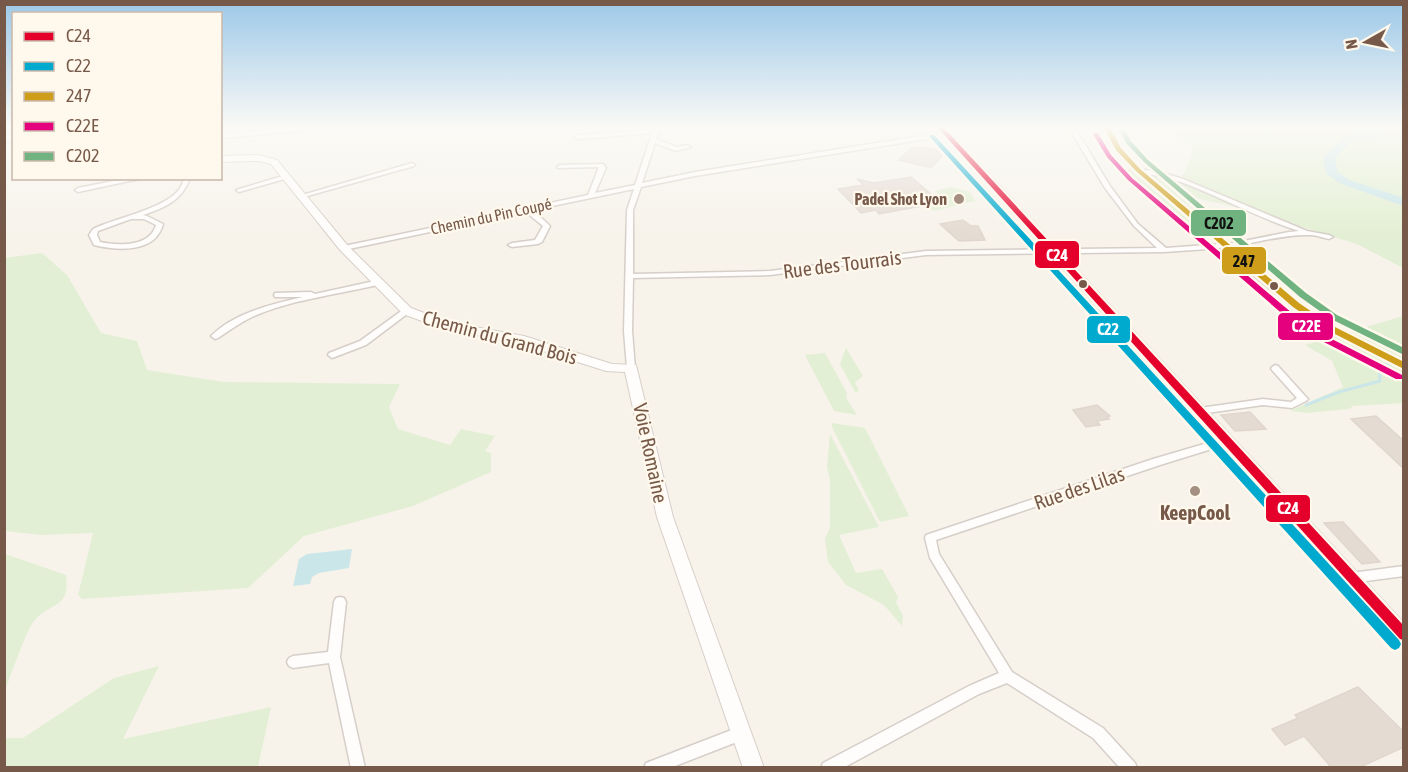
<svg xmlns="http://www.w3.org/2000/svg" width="1408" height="772" font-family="'Asap Condensed',sans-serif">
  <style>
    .green { fill: #e3efd4 }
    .water { fill: #cbe6e9 }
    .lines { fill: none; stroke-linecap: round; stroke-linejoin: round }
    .stream { stroke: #cbe6e9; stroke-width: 3 }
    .river { fill: #cbe6e9; fill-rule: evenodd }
    .building { fill: #e4dbd2; stroke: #e0d6cd; stroke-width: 1.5 }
    .street-casing { stroke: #d6cec8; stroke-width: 3 }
    .secondary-casing { stroke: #d7cec7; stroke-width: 2 }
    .street { fill: #fefdfc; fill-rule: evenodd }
    .secondary { fill: #fefdfc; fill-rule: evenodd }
    .bus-1-casing { stroke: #fff8ec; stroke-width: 5 }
    .bus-2-casing { stroke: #fff8ec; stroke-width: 5 }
    .bus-3-casing { stroke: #fff8ec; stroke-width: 5 }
    .bus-4-casing { stroke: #fff8ec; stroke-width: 5 }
    .bus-5-casing { stroke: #fff8ec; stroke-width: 5 }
    .bus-1 { fill: #e4002b; fill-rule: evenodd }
    .bus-2 { fill: #00a9ce; fill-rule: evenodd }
    .bus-3 { fill: #ce9e1a; fill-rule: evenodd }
    .bus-4 { fill: #e5007d; fill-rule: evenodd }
    .bus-5 { fill: #70b380; fill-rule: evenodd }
    .poi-dot { fill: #a48f82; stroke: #fff8ec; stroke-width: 2 }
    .bus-dot { fill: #775949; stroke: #fff8ec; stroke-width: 2 }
    .labels { text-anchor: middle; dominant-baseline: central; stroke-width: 4.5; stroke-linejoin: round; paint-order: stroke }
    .far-poi-label { font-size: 16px; font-weight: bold; fill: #775949; stroke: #fff8ec; text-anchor: end }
    .far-street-label { font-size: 16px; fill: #775949; stroke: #fff8ec }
    .street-label { font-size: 20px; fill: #775949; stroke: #fff8ec }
    .poi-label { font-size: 20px; font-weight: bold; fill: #775949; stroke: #fff8ec }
    .line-badge { stroke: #fff8ec; stroke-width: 2 }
    .badge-label { font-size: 16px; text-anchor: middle; font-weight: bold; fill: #fff }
    .pale-badge-label { font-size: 16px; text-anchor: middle; font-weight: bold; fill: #111 }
  </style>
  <rect width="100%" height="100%" fill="#f7f3eb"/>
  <g class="green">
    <path d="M1146,128h257v140l-46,-24 -120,-37 -60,-13 40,39 -18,2 -67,-56 -9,-12 55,15c9,-11 14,-23 14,-37l-19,-11z"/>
    <path d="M951,187l19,5 5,9 -41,10 -5,-4 18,-4 -12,-12z"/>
    <path d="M42,253l25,22 34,58 36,8 10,29 77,12 176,2 -11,23 9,22 52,16 11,-16 34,7 -10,15 6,2v19l-78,34 -109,30 -56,52 -166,11 -4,-4 15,-62 -52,2 -36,-4 -1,-273z"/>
    <path d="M1403,316v87l-50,3 -4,3 -42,4 -17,-2 53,-24 -11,-26 -27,-16z"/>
    <path d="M846,348l17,28 -8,6 4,9 -4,1 -15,-28z"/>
    <path d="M825,353l22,40 -1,5 11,17 -23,-4 -29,-56z"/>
    <path d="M832,423l33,5 44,88 -29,6 -48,-95z"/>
    <path d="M830,434l49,93 -40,8 17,38 26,-4 16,28 -2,5 7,14 -1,10 -18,-21 -38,-20 -18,-23 -3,-23 5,-11v-48l-3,-13z"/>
    <path d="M5,554l61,21c5,34 -16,27 -32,46 -7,8 -24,56 -29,70z"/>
    <path d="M159,666l-36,73 148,-32 -13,60h-253v-29h18l91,-60z"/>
  </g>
  <path class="water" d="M352,549l-3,19 -30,5 -7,4 -2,7 -17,2 6,-27 8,-5z"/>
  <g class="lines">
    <path class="stream" d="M1306,405l33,-13 41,-11 -1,-15 25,-5"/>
    <path class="river" d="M1375,128h10l-6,9c-30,4 -23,-3 -44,22l3,13 11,8 55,18v8l-63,-22 -14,-10 -4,-15c14,-17 26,-31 49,-28z"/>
  </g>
  <g class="building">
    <path d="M921,147l15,2 6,7 -11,12 -32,-8 12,-12z"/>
    <path d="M911,177l26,22 -14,3 4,3 -48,9 -3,-4 -15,3 -23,-24 26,-4 -7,-6 17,4z"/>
    <path d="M963,220l8,6h7l7,14 -26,1 -19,-17z"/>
    <path d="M1097,405l13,11 -3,1 2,2 -12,2 3,4 -14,2 -13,-17z"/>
    <path d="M1250,412l16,17 -31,2 -14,-16z"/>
    <path d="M1376,416l28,25v28l-53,-50z"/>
    <path d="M1343,522l37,40 -18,2 -38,-41z"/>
    <path d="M1358,687l46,45v15l-46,21h-26l-28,-32 -19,9 -13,-16 26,-11 -3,-3z"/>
  </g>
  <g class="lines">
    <g class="street-casing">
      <g id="street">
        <path d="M292,128h25l-3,2 -94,8v-4z"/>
        <path d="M654,128h6l-4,11 21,8 11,-2 3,2 -15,4 -21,-8 -13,40 53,-11 251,-40 3,2 -3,2 -251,40 -54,11 -8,23v64l137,-3 156,-20 231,-3 -23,-22 -29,-38 -36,-60h6l35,58 28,38 28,24 68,-5 55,-11 10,-1c-41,-13 -78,-34 -118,-49 -14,-5 -30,-7 -45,-11v-2l24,3 23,7 124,52 22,4 4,2 -4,2c-6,-1 -12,-4 -19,-4 -31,-1 -62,11 -94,13l74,59 1,2 -4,2h-3l-76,-62 -44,3 -238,3 -156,20 -137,3 -1,53 3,37 -4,3 -4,-3 -3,-37 3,-121 7,-21 -101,21 17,16 -8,16 -4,2 -26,3 -4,-2 4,-2 23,-3 8,-14 -17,-14 -182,38 -4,-2 4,-2 244,-51 11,-28 -41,1 -1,-1 3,-2 43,-1 3,4 -11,25 40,-8 17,-52 -75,6 -3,-2 3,-2 77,-5z"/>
        <path d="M412,163l3,2 -1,1 -110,31 -5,-1z"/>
        <path d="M286,175l3,2 -1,1 -49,14 -3,-2z"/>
        <path d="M128,178h16l-66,14 -3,-2 3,-2z"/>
        <path d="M184,178h6c-8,23 -26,30 -47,37l4,1 16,8c-7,29 -45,27 -69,21l-5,-10 4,-6c22,-11 75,-21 87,-41 2,-3 3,-6 4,-10zM131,219h13l12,6c-6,22 -37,21 -56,17l-3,-7 1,-4z"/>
        <path d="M379,280l4,2 -1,2c-42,10 -88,15 -128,32 -13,6 -24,14 -36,22l-3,1 -4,-3c23,-23 61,-32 92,-39h-28l-1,-2 1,-2 36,-1 4,2z"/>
        <path d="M404,309h3l4,2 -45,34 -34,13 -4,-3 1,-2 31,-12z"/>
        <path d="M1275,365l3,1 28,31 2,2 -2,2 -14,7 -29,-3 -63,9 -5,-3 5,-3 63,-9 28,3 6,-4 -25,-28 -1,-2z"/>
        <path d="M1228,437l3,2 2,2 -2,2 -71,22 -224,75 3,14 73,118 91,56 32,35 2,5h-17l-27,-30 -86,-55 -28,11 -136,74h-22l2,-5 146,-77 30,-13 -69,-115 -5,-20 1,-3 227,-76z"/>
        <path d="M1404,566v10l-53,7 -4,-2 -2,-3 2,-3 4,-2z"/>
        <path d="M340,597l4,1 2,4 -6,55 25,111h-14l-22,-105 -36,5 -4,-2 -2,-4 2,-4 4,-2 35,-4 6,-50 2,-4z"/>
        <path d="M742,726l5,2 2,5 -2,5 -77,30h-26l2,-5z"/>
      </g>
    </g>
    <g class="secondary-casing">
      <g id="secondary">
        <path d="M937,128h9l458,495v21l-6,-2z"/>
        <rect x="4" y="136" width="10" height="6"/>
        <path d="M259,155l18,5 71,86 63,62 37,14 76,14 88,28 24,1 37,152 91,251h-21l-86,-251 -32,-145 -19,-1 -88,-28 -77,-15 -38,-14 -63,-64 -69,-86 -12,-3 -39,1v-6z"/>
      </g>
    </g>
    <use href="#street" class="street"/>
    <use href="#secondary" class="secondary"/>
    <g class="bus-1-casing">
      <path id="bus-1" d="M938,128h6l460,498v14l-4,-1z"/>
    </g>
    <g class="bus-2-casing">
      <path id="bus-2" d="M930,135h4l465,505 2,4 -2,4 -4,2 -4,-2 -461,-511z"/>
    </g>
    <g class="bus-3-casing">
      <path id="bus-3" d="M1104,128h6l11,20 19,21 159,134 32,22 73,37v7l-79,-40 -32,-22 -157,-136 -20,-21z"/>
    </g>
    <g class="bus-4-casing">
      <path id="bus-4" d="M1094,133h4l13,22 21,23 160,135 34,23 76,39 1,2 -1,2h-6l-76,-39 -34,-23 -158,-137 -21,-23 -14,-23z"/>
    </g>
    <g class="bus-5-casing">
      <path id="bus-5" d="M1118,128h6l7,13 17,19 158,133 31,22 67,33v7l-73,-36 -31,-22 -156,-135 -18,-19z"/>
    </g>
    <use href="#bus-1" class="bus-1"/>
    <use href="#bus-2" class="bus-2"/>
    <use href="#bus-3" class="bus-3"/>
    <use href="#bus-4" class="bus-4"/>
    <use href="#bus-5" class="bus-5"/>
  </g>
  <linearGradient id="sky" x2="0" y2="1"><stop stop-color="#9cc8e8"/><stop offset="0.54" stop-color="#fbfaf6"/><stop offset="1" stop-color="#fbfaf6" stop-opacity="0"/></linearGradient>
  <rect width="1408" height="236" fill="url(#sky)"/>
  <g class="poi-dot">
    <circle cx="959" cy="199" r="6"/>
    <circle cx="1195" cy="491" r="6"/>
  </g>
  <g class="bus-dot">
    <circle cx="1083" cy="284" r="5"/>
    <circle cx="1274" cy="286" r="5"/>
  </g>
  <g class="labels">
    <g class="far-poi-label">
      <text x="947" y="199">Padel Shot Lyon</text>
    </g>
    <g class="far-street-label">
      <text transform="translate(491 216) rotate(-12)">Chemin du Pin Coupé</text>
    </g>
    <g class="street-label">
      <text transform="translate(842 264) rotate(-7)">Rue des Tourrais</text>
      <text transform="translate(500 337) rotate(15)">Chemin du Grand Bois</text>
      <text transform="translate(651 453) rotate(78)">Voie Romaine</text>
      <text transform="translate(1079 488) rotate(-19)">Rue des Lilas</text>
    </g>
    <g class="poi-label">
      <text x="1195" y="512">KeepCool</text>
    </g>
  </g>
  <g class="line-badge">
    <rect x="1190" y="209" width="57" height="28" rx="6" fill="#70b380"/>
    <rect x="1034" y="240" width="46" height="29" rx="6" fill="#e4002b"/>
    <rect x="1221" y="246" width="46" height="29" rx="6" fill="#ce9e1a"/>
    <rect x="1277" y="312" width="57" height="29" rx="6" fill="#e5007d"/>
    <rect x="1086" y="315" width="45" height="29" rx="6" fill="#00a9ce"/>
    <rect x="1265" y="494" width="46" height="29" rx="6" fill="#e4002b"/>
  </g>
  <g class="badge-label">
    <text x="1057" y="261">C24</text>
    <text x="1306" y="332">C22E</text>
    <text x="1108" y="335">C22</text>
    <text x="1288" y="514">C24</text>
  </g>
  <g class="pale-badge-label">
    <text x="1219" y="229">C202</text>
    <text x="1244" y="267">247</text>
  </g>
  <rect width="1408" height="772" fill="none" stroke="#775949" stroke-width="12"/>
  <rect x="12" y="12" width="210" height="168" fill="#fff8ec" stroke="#c9b8ab" stroke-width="1.5"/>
  <rect x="24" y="32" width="30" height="9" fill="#e4002b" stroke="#c9b8ab" stroke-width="1.5"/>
  <text x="66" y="42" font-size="18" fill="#775949">C24</text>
  <rect x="24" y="62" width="30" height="9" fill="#00a9ce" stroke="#c9b8ab" stroke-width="1.5"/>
  <text x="66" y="72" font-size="18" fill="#775949">C22</text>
  <rect x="24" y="92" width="30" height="9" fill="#ce9e1a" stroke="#c9b8ab" stroke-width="1.5"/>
  <text x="66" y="102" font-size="18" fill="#775949">247</text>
  <rect x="24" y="122" width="30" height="9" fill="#e5007d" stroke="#c9b8ab" stroke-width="1.5"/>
  <text x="66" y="132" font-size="18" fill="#775949">C22E</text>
  <rect x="24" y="152" width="30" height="9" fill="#70b380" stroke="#c9b8ab" stroke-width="1.5"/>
  <text x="66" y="162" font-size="18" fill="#775949">C202</text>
  <g transform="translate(1366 42) rotate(261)" stroke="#fff8ec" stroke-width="4.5" paint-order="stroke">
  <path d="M0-4.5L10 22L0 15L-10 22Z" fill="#775949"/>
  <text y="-9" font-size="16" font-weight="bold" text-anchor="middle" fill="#775949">N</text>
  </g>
</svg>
